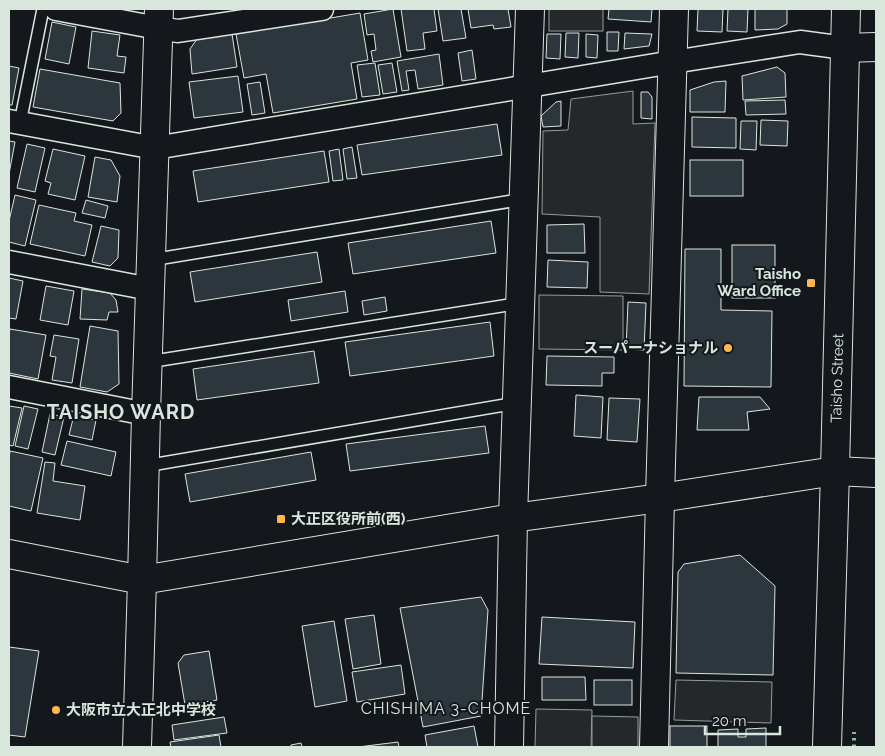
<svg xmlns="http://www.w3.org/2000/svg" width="885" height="756" font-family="Raleway,'Noto Sans JP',sans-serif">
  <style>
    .parking { fill: #24282b; stroke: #939e99 }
    .building { fill: #2c363c; stroke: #d8e6dc }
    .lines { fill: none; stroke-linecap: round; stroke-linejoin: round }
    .lane-casing { stroke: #d8e6dc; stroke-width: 14 }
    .street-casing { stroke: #d8e6dc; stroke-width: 25 }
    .secondary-casing { stroke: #d8e6dc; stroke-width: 30 }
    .lane { stroke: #14181c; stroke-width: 11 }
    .street { stroke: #14181c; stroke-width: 22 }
    .secondary { stroke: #14181c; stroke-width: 28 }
    .hedge { stroke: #8ac095; stroke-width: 4; stroke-dasharray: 2.5 4; stroke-linecap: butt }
    .poi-dot { fill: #ffb74d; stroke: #14181c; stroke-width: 2 }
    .labels { text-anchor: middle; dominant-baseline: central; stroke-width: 4; stroke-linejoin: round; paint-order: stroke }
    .poi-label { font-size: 15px; font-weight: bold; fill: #d8e6dc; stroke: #14181c; text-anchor: end }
    .street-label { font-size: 15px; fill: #d8e6dc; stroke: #14181c }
    .neighbourhood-label { font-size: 16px; letter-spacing: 1px; fill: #d8e6dc; stroke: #14181c }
    .district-label { font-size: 20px; font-weight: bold; letter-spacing: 1px; fill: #d8e6dc; stroke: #14181c }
  </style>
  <rect width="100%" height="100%" fill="#14181c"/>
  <g class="parking">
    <rect x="549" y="9" width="54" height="22"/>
    <path d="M633,91v33l22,-1 -6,171 -49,-2v-75l-58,-3 1,-83 25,-1 3,-31z"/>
    <path d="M539,295l84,1v54l-84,-1z"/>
    <path d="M676,680l96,2 -1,41 -97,-3z"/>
    <path d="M536,709l56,1 -1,37h-56z"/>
    <path d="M592,716l46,1v30h-46z"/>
  </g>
  <g class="building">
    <path d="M393,9l8,48 -28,5 -2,-11 5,-1 -2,-16 -7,1 -3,-21z"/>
    <path d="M401,9h33l3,22 -14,2 2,16 -18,2z"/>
    <path d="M438,9h23l5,29 -23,3z"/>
    <path d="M468,9h40l3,18 -17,2 -1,-4 -22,3z"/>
    <path d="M609,9h43l-1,13 -43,-3z"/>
    <path d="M698,9h25l-1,23 -25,-1z"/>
    <path d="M728,9h20l-1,23 -20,-1z"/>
    <path d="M755,9h32v15l-9,5 -23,1z"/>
    <path d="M360,13l8,47 -17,3 6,36 -84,14 -7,-39 -22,4 -8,-44z"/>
    <path d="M52,22l24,5 -7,37 -24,-5z"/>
    <path d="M92,31l28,4 -3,21 9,1 -2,16 -36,-5z"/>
    <path d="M607,32h12l-1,19h-11z"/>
    <path d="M566,33h13l-1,25 -13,-1z"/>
    <path d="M625,33l27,1 -3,12 -25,3z"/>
    <path d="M232,34l5,33 -45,7 -2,-25 7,-10z"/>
    <path d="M547,34h14l-1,25 -14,-1z"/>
    <path d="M586,34l12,1 -1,23 -11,-1z"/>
    <path d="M472,50l4,29 -14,2 -4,-28z"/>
    <path d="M439,54l4,31 -25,4 -3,-19 -9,1 3,19 -7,1 -5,-30z"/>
    <path d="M375,63l5,32 -18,2 -5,-32z"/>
    <path d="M392,63l5,29 -14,2 -5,-29z"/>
    <path d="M9,66l10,2 -7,37h-3z"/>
    <path d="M777,67l8,6 1,24 -43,3 -1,-24z"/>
    <path d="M40,69l80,14 1,30 -8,8 -80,-14z"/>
    <path d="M238,76l5,36 -49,6 -5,-36z"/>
    <path d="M726,81l-1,31h-35v-22l24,-8z"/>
    <path d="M260,82l5,31 -13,2 -5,-31z"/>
    <path d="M641,92h7l4,5v22l-11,-1z"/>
    <path d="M785,100l1,14 -40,1 -1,-14z"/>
    <path d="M561,101v25l-18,1 -2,-11 15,-14z"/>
    <path d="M692,117l44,1v30l-44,-1z"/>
    <path d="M761,120l27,1 -1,25 -27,-1z"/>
    <path d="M741,121h16l-1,29 -16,-1z"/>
    <path d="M497,124l5,31 -140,20 -5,-30z"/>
    <path d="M9,141l6,1 -6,32z"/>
    <path d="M27,144l18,4 -10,44 -18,-4z"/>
    <path d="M352,147l5,31 -10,1 -4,-30z"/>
    <path d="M53,149l32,7 -10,44 -27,-6 3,-11 -6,-2z"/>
    <path d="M339,149l4,31 -10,1 -4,-30z"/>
    <path d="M324,151l5,31 -131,20 -5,-31z"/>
    <path d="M95,157l16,3 9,16 -3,26 -29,-5z"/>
    <rect x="690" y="160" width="53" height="36"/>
    <path d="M15,195l21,5 -11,46 -16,-4v-21z"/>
    <path d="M86,200l22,6 -3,12 -23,-5z"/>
    <path d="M39,205l37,8 -2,8 18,4 -7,31 -55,-12z"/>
    <path d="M491,221l5,32 -143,21 -5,-31z"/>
    <path d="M584,224l1,29h-38v-28z"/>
    <path d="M101,226l18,4 -1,28 -8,8 -18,-4z"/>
    <rect x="732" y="245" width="43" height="53"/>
    <path d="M685,249h36v61l51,1 -1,76 -87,-1z"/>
    <path d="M317,252l5,30 -127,20 -5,-30z"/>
    <path d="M548,260l40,2 -1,26 -40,-1z"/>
    <path d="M9,278l14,3 -7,38 -7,-1z"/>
    <path d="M46,286l28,5 -6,34 -28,-5z"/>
    <path d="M82,289l28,4 6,7 2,12h-9l-2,8 -27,-1z"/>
    <path d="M345,291l3,21 -57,9 -3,-21z"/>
    <path d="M385,297l2,14 -23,4 -2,-14z"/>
    <path d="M628,302l18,1 -2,47 -18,-1z"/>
    <path d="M490,322l4,34 -144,20 -5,-34z"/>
    <path d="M90,326l28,5 1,53 -12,8 -27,-5z"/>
    <path d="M10,329l36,6 -8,44 -29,-6v-39z"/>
    <path d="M54,335l25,4 -7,44 -20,-3 4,-23 -6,-1z"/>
    <path d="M314,351l5,32 -122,17 -4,-31z"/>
    <path d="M547,356l67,1v16h-12v13l-56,-1z"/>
    <path d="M576,395l27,2 -2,41 -27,-2z"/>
    <path d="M699,397h61l10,12 -23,3 2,18h-52z"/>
    <path d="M609,398l31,1 -3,43 -30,-2z"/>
    <path d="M9,406l13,2 -9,38 -4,-1z"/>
    <path d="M24,406l14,3 -10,40 -13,-3z"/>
    <path d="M50,414l14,3 -9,38 -13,-3z"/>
    <path d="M74,415l22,5 -4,20 -23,-5z"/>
    <path d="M485,426l4,27 -139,18 -4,-27z"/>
    <path d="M67,441l49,11 -5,24 -50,-11z"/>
    <path d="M10,451l33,7 -12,53 -22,-5v-47z"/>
    <path d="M311,452l5,28 -126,22 -5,-28z"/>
    <path d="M45,462l10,1 -2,18 32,5 -5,34 -43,-7z"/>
    <path d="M740,555l35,31 -2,89 -97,-2 2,-101 6,-8z"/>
    <path d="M481,597l7,13 -7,106 -58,11 -23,-119z"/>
    <path d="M374,615l7,49 -28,5 -8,-50z"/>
    <path d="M542,617l93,5 -2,46 -94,-4z"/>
    <path d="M334,621l13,80 -32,6 -13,-81z"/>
    <path d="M9,647l30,4 -14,86 -16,-2z"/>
    <path d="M209,651l8,49 -32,5 -7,-42 6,-8z"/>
    <path d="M401,665l4,29 -48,8 -5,-30z"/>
    <path d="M542,677h43l1,23h-44z"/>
    <rect x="594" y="680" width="38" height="25"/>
    <path d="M224,717l3,16 -53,7 -2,-15z"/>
    <path d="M474,726l4,21h-51l-2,-12z"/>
    <rect x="670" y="726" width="37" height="21"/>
    <path d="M766,728v19h-48v-17l20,-1v8h8v-8z"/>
    <path d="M219,735l2,12h-50l-1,-5z"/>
    <path d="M398,742l1,5h-41z"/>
    <path d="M301,743l1,4h-11v-2z"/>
  </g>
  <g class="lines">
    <g class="lane-casing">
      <g id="lane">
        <path d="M20,123l23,-114"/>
        <path d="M151,260l373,-61"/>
        <path d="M148,362l373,-59"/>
        <path d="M145,466l372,-63"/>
      </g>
    </g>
    <g class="street-casing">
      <g id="street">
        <path d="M56,9l102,19 20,3 144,-22"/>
        <path d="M9,121l146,27 518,-86 127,-20 45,6"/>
        <path d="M9,262l141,27"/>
        <path d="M9,387l137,27"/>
      </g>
    </g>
    <g class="secondary-casing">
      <g id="secondary">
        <path d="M845,48l31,-1"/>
        <path d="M9,554l133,26 371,-62 147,-20 175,-27 41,2"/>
        <path d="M137,747l5,-167 4,-166 13,-405"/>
        <path d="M509,747l4,-229 17,-509"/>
        <path d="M654,747l6,-249 14,-489"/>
        <path id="s1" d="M827,747l8,-276 11,-462"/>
      </g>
    </g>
    <use href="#lane" class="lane"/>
    <use href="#street" class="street"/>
    <use href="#secondary" class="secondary"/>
    <path class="hedge" d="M854,747v-15"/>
  </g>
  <g class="poi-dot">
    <rect x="806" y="278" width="10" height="10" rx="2.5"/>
    <circle cx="728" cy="348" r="5"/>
    <rect x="276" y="514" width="10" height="10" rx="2.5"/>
    <circle cx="56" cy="710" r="5"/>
  </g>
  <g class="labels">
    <g class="poi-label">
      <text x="801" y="274">Taisho<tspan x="801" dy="17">Ward Office</tspan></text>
      <text x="718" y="348">スーパーナショナル</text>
      <text x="291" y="519" text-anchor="start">大正区役所前(西)</text>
      <text x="66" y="710" text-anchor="start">大阪市立大正北中学校</text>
    </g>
    <g class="street-label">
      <text stroke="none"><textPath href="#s1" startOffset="369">Taisho Street</textPath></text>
    </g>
    <g class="neighbourhood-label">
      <text x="446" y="708">CHISHIMA 3-CHOME</text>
    </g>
    <g class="district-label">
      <text x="121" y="412">TAISHO WARD</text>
    </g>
  </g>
  <rect width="885" height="756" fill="none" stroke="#d8e6dc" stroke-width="20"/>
  <path d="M705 726v8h75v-8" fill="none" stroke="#d8e6dc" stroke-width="2.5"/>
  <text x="712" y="726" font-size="15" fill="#d8e6dc" stroke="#14181c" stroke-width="4" paint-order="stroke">20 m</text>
</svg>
